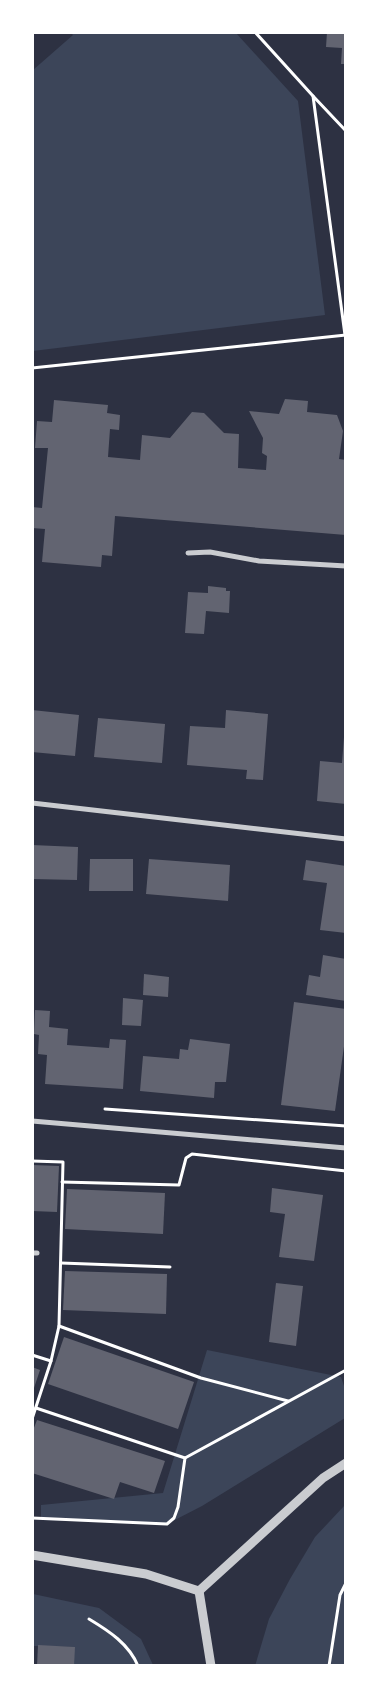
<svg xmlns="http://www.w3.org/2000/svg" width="378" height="1698" font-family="Jost,sans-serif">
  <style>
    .green { fill: #3c4559 }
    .building { fill: #626471 }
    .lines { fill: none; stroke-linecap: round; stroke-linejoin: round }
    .path { stroke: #fff; stroke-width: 3 }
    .minor { stroke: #caccd0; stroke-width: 5 }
    .tertiary { stroke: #caccd0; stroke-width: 9 }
  </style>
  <rect width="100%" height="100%" fill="#2d3142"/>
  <g class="green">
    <path d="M71,33h165l62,68 27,214 -292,36v-281l40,-35z"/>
    <path d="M207,1350l134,27 4,12v29l-143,88 -35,18 -126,-4v-15l122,-12z"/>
    <path d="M345,1505v160l-90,1 14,-47 21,-40 25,-42z"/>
    <path d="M33,1594l66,14 42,31 12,26h-79v-18l-41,-1z"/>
  </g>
  <g class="building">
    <path d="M327,32h19v32h-5l1,-16 -16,-1z"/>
    <path d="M285,399l23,2 -1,11 30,3 6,16 -4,28 7,1v75l-231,-19 -3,40 -10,-1 -1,12 -59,-5 3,-33 -13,-1v-21l10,1 6,-60h-13l2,-27 15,1 2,-22 54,5 -1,8 13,2 -1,15 -9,-1 -2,28 32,3 2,-25 28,3 22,-26 12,1 20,20 15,1 -1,34 28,2 1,-14 -5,-3 1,-15 -14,-27 30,3z"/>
    <path d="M208,586l18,2v3h4l-1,22 -23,-2 -2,23 -19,-1 3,-41 20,1z"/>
    <path d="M32,710l47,5 -4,41 -43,-4z"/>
    <path d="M226,710l42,4 -5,66 -17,-1 1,-9 -60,-5 3,-39 35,2z"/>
    <path d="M98,718l67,6 -3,39 -68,-6z"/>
    <path d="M344,737h2v67l-29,-3 3,-40 22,2z"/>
    <path d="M32,845l46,2 -1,33 -45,-1z"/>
    <path d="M90,859h43v32h-44z"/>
    <path d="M149,859l81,6 -2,36 -82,-7z"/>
    <path d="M306,860l40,6v67l-26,-3 7,-47 -24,-3z"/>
    <path d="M323,955l23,4v42l-40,-6 3,-20 11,2z"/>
    <path d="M144,974l25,3 -1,20 -25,-2z"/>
    <path d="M123,998l20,2 -2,26 -19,-1z"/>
    <path d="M294,1002l52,7v23l-11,79 -54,-6z"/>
    <path d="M35,1010l15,1 -1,16 19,2 -1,16 42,3 1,-9 16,1 -3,49 -78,-5 2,-29 -9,-1 1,-19 -5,-1z"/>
    <path d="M190,1039l40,5 -4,38h-11l-1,16 -74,-7 3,-35 36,3 1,-10 8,1z"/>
    <path d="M32,1165l27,1 -2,46 -25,-1z"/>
    <path d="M272,1188l51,7 -9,66 -35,-4 6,-43 -15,-2z"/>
    <path d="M67,1189l98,4 -2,41 -98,-5z"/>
    <path d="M65,1271l102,3 -1,40 -103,-4z"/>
    <path d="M276,1283l27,3 -7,60 -27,-4z"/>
    <path d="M64,1337l130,45 -16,47 -130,-45z"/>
    <path d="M32,1367l8,3 -7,21h-1z"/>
    <path d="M37,1420l128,41 -11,32 -34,-11 -6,17 -82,-26v-40z"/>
    <path d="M38,1645l37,2 -1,19h-37z"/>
  </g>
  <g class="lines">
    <g class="path">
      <path d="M255,32l58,64"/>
      <path d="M345,335l-32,-239 33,35"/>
      <path d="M32,368l314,-33"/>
      <path d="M105,1109l241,17"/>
      <path d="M32,1161l31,1 -4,164 -8,35 -19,58"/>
      <path d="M62,1182l117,3 7,-27 6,-4 154,17"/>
      <path d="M61,1263l109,4"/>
      <path d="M59,1326l142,52 87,23"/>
      <path d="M32,1355l19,6"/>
      <path d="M185,1458l161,-88"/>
      <path d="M32,1518l135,6 7,-6 4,-11 7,-49 -149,-50"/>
      <path d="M89,1619c20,12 40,25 49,47"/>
      <path d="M329,1666l11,-71 6,-12"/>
    </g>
    <g class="minor">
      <path d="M188,553l22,-1 49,9 87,5"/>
      <path d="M32,803l314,36"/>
      <path d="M32,1121l314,27"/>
      <path d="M32,1253h5"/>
    </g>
    <g class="tertiary">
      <path d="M32,1555l114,19 53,17"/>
      <path d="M199,1591l124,-113 23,-15"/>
      <path d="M199,1591l12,75"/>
    </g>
  </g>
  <rect width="378" height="1698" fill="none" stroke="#ffffff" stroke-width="68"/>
</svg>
